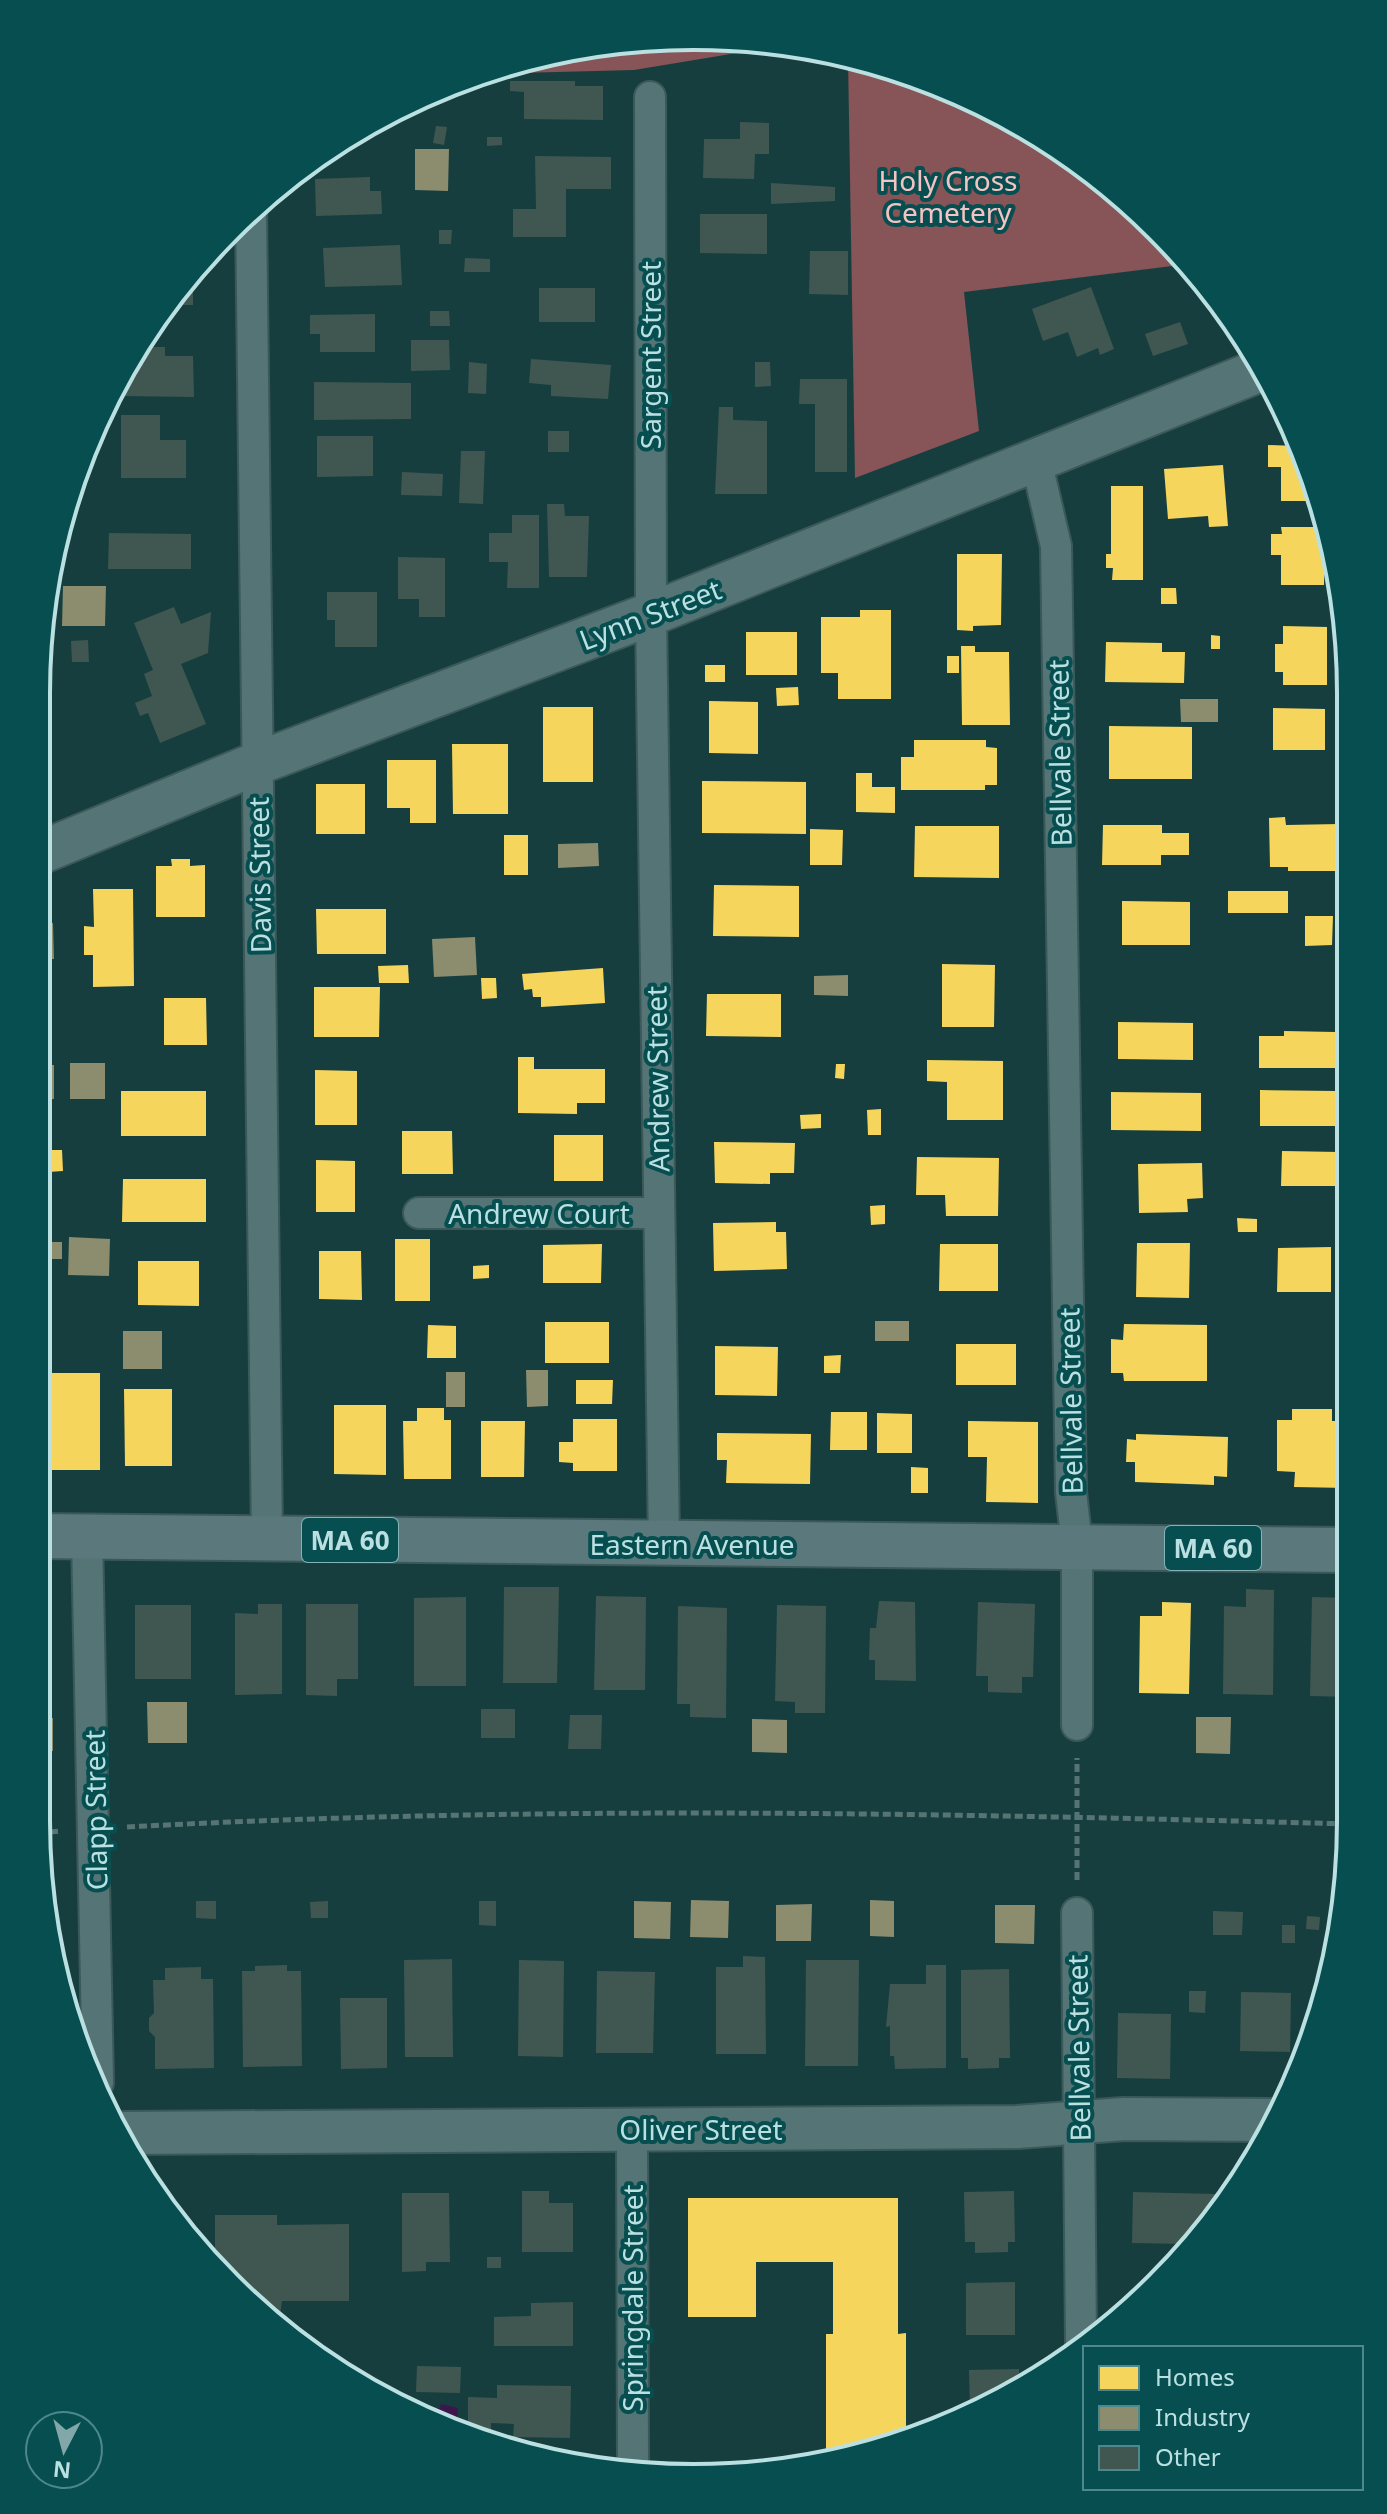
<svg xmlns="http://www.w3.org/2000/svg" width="1387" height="2514" font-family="'Noto Sans',sans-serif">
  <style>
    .green { fill: #875457 }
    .water { fill: #3d164e }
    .homes { fill: #f6d55c }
    .industry { fill: #8c8c6e }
    .building { fill: #3f5750 }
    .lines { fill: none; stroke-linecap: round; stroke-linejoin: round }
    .street-casing { stroke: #3c595a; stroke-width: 34 }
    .secondary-casing { stroke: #3c595a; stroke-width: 46 }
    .primary-casing { stroke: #3c595a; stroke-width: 48 }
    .path { stroke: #577474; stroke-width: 5; stroke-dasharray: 8 4; stroke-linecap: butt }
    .street { stroke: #557475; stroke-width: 30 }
    .secondary { stroke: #557475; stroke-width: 42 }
    .primary { stroke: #5b797d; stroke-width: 44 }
    .labels { text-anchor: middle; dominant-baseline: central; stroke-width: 8; stroke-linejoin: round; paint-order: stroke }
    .shield { fill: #064e50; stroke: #85b4b6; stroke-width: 2 }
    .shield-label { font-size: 26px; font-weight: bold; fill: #bbe0e1 }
    .park-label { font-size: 28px; fill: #f5c3c4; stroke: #064e50 }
    .street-label { font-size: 28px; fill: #bbe0e1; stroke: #064e50 }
    .rim { fill: none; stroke: #bbe0e1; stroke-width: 4 }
  </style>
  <rect width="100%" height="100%" fill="#173e3f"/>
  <g class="green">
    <path d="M651,37l141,7 -158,26 -152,4 42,-16z"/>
    <path d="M848,58l57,13 118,53 135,104 30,36 -224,28 15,139 -124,47z"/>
  </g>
  <path class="water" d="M441,2404l17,4v18l-40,-18h22z"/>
  <g class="homes">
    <path d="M1268,445l30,1 18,36 4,19h-39v-34h-13z"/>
    <path d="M1223,465l5,61 -19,1 -1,-11 -40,3 -4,-50z"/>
    <path d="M1111,486h32v94h-31l1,-12h-7v-14h5z"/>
    <path d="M1281,527h44l-1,58h-43v-30h-10v-21h11z"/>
    <path d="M957,554h45l-1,71 -28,1v5l-16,-1z"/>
    <path d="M1161,588h15l1,16h-16z"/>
    <path d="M860,610h31v89h-53v-26h-17v-56h39z"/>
    <path d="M1283,626l44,1v58h-44v-13h-8v-28h8z"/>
    <rect x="746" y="632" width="51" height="43"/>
    <path d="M1211,635l9,1v13h-9z"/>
    <path d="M1106,642l56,1v9h23l-1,31 -79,-1z"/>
    <path d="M961,646h14v6h34l1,73h-48z"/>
    <rect x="947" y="656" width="12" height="17"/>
    <rect x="705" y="665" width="20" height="17"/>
    <path d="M798,687l1,18 -22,1 -1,-18z"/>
    <path d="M709,701l49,1v52l-49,-1z"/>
    <rect x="543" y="707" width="50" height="75"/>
    <path d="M1273,708l52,1v41h-52z"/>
    <path d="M1109,726l83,1v52h-83z"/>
    <path d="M914,740h72v7l11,1v37h-12v5h-84v-33h13z"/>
    <path d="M452,744h56v70h-55z"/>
    <path d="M387,760h49v63h-26v-15h-23z"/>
    <path d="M856,773h16v14h23v26l-39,-1z"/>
    <path d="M702,781l104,1v52l-104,-1z"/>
    <rect x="316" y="784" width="49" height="50"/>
    <path d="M1285,817l1,8 53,-1 1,47h-52v-4h-18l-1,-49z"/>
    <path d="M1103,825h59v8h27v22h-28v10h-59z"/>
    <path d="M915,826h84v52l-85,-1z"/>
    <path d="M810,829l33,1 -1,35h-32z"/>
    <rect x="504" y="835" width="24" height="40"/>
    <path d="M171,859h19v7l15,-1v52h-49v-51h16z"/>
    <path d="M714,885l85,1v51l-86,-1z"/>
    <path d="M93,889h40l1,97 -41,1v-32h-9v-29l10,1z"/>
    <rect x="1228" y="891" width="60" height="22"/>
    <path d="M1122,901l68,1v43h-68z"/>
    <path d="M316,909h70v45h-69z"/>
    <path d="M1305,916h28l-1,29 -27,1z"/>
    <path d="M942,964l53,1 -1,62h-52z"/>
    <path d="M408,965l1,18h-30l-1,-17z"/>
    <path d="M603,968l2,35 -64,4v-10h-8l-1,-8 -8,1 -2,-16z"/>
    <path d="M481,978h15l1,20 -15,1z"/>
    <path d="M314,987h66l-1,50h-65z"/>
    <path d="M707,994h74v43l-75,-1z"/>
    <path d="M164,998h42l1,47h-43z"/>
    <path d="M1118,1022l75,1v37l-75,-1z"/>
    <path d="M1284,1031l51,1v36h-76v-32h25z"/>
    <path d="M518,1057h16v12h71v34h-28v11l-59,-1z"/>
    <path d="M927,1060l76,1v59h-56v-38l-20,-1z"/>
    <path d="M836,1064h9l-1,15 -9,-1z"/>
    <path d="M315,1070l42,1v54h-42z"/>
    <path d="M1260,1090l76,1v35h-76z"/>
    <rect x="121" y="1091" width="85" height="45"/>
    <path d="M1111,1092l90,1v38l-90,-1z"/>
    <path d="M881,1109v26h-13l-1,-25z"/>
    <path d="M821,1114v14l-20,1 -1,-14z"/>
    <path d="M402,1131h50l1,43h-51z"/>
    <rect x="554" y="1135" width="49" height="46"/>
    <path d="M714,1142l81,1 -1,30h-24v11l-55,-1z"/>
    <path d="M47,1150h15l1,21 -15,1z"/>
    <path d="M1282,1151l58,1v34h-59z"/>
    <path d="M917,1157l82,1 -1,58h-52l-1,-21h-29z"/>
    <path d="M316,1160l39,1v51h-39z"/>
    <path d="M1202,1163l1,35 -16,1 1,13 -49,1 -1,-49z"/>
    <path d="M123,1179h83v43h-84z"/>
    <path d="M885,1205v19l-14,1 -1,-19z"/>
    <path d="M1237,1218l20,1v13h-19z"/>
    <path d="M776,1222v10h10l1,37 -73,2 -1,-48z"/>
    <rect x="395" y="1239" width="35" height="62"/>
    <path d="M1137,1243h53l-1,55 -53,-1z"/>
    <path d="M602,1244l-1,39h-58v-38z"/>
    <path d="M940,1244h58v47h-59z"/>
    <path d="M1331,1247v45h-54l1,-44z"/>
    <path d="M319,1251h42l1,49 -43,-1z"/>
    <path d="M138,1261h61v45l-61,-1z"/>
    <path d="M489,1265v13l-16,1v-13z"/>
    <rect x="545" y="1322" width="64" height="41"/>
    <path d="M1124,1324l83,1v56h-83l-1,-8h-12v-34l12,1z"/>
    <path d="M428,1325l28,1v32h-29z"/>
    <rect x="956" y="1344" width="60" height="41"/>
    <path d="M715,1346l63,1 -1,49 -62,-1z"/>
    <path d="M841,1355l-1,18h-16v-17z"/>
    <rect x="44" y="1373" width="56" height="97"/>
    <path d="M576,1380h37l-1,24h-36z"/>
    <path d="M124,1389h48v77h-47z"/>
    <path d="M334,1405h52v70l-52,-1z"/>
    <path d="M417,1408h27v12h7v59h-47l-1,-58h14z"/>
    <path d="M1292,1409h40v12h16v67l-54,-1 1,-15 -18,-1v-51h15z"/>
    <path d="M831,1412h36v38h-37z"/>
    <path d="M877,1413l35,1v39h-35z"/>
    <path d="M573,1419h44v52h-44v-8l-14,-1v-20h14z"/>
    <path d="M481,1421h44l-1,56h-43z"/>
    <path d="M968,1421l70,1v81l-52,-1 1,-45h-19z"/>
    <path d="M717,1433l94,1 -1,50 -84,-1 1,-23h-10z"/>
    <path d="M1136,1434l92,3 -1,40 -13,-1v9l-79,-3v-20h-9l1,-23 9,1z"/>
    <path d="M911,1467l17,1v25h-17z"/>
    <path d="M1162,1602l29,1 -2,91 -50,-1 1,-77h22z"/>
    <path d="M688,2198h210v136l8,-1v104l-80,19v-122h7v-72h-77v55h-68z"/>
  </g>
  <g class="industry">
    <path d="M415,149h34l-1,42 -33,-1z"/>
    <path d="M63,586h43l-1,40h-43z"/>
    <path d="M1180,699h38v23h-37z"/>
    <path d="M598,843l1,23 -41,2v-24z"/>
    <path d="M37,923h16l1,36h-17z"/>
    <path d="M475,937l2,38 -43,2 -2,-38z"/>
    <path d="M848,975v21l-34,-1v-19z"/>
    <rect x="70" y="1063" width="35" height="36"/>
    <path d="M37,1065h17v34l-17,1z"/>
    <path d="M69,1237l41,2 -1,37 -41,-1z"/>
    <rect x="37" y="1242" width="25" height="17"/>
    <rect x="875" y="1321" width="34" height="20"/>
    <rect x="123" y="1331" width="39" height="38"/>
    <path d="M526,1370h22v36l-21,1z"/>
    <rect x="446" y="1372" width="19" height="35"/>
    <path d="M147,1702h40v41h-39z"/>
    <path d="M1196,1717h35l-1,37 -34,-1z"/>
    <rect x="36" y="1718" width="17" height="33"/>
    <path d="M752,1719l35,1v33l-35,-1z"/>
    <path d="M691,1900l38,1 -1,37 -38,-1z"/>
    <path d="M870,1900l24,1v36l-24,-1z"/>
    <path d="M634,1901l37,1 -1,37 -36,-1z"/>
    <path d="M812,1904l-1,37h-35v-36z"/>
    <path d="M995,1905h40l-1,39 -39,-1z"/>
  </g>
  <g class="building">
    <path d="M510,81h65v5h28v34l-79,-1v-27l-14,-1z"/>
    <path d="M740,122l29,1v31h-14l-1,25 -51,-1 1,-39h36z"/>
    <path d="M436,126l11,1 -3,18 -11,-2z"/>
    <path d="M487,137h15v8l-15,1z"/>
    <path d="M535,156l76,1v32h-45v48h-53v-28h23z"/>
    <path d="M370,177v14h11l1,23 -66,2 -1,-37z"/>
    <path d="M771,183l64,4v14l-64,3z"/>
    <path d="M700,214h67v40l-67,-1z"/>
    <path d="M439,230h13l-1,14h-12z"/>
    <path d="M400,245l2,40 -77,2 -2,-39z"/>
    <path d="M810,251h38v44l-39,-1z"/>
    <path d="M465,258l25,1v13h-26z"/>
    <path d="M193,269v36h-26z"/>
    <path d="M1091,287l23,62 -14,6 -2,-7 -21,9 -9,-25 -25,9 -11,-32z"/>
    <rect x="539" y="288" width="56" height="34"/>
    <path d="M430,311h19l1,15h-20z"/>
    <path d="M375,314v38h-55v-18h-10v-19z"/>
    <path d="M1180,322l8,22 -35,12 -8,-22z"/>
    <path d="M411,340h38l1,30 -39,1z"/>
    <path d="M137,347h28v9h28l1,41 -74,-1v-22z"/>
    <path d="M531,359l80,6 -3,34 -57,-3v-11l-22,-2z"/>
    <path d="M469,362l18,2 -1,30 -18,-1z"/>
    <path d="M755,362h15l1,24 -16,1z"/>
    <path d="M800,379h47v93h-32v-68h-16z"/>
    <path d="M314,382l97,1v36l-97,1z"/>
    <path d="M719,407h14v13l34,1v73h-52z"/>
    <path d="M121,415h39v25h26v38h-65z"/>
    <rect x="548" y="431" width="21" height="21"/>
    <path d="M317,436h56v40l-56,1z"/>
    <path d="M461,451h24l-2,53 -24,-1z"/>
    <path d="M402,472l41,2 -1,22 -41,-1z"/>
    <path d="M547,504h17l1,12h24l-2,61h-38z"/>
    <path d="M512,515h27v73h-32l1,-26h-19v-29h23z"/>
    <path d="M109,533l82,1v35h-83z"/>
    <path d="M398,557l47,1v59h-26v-18h-21z"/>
    <path d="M327,592h50v55h-42v-27h-8z"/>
    <path d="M174,607l7,17 30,-12 -3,41 -27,11 25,60 -46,19 -12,-30 -8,3 -5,-13 17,-7 -8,-22 9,-4 -19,-47z"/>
    <path d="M88,640l1,22h-17l-1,-21z"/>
    <path d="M504,1587h55l-2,96h-54z"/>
    <path d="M1246,1589l28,1 -1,105 -50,-1 1,-88 22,1z"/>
    <path d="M596,1596l50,1 -1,93h-51z"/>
    <path d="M466,1597v89h-52v-88z"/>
    <path d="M1312,1597l37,1v99l-39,-1z"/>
    <path d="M879,1601l36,1 1,79 -41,-1v-20h-6l1,-32h6z"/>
    <path d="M978,1602l57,2 -2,73h-11v16l-34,-1v-16h-12z"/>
    <path d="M258,1604h24v90l-47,1v-82l23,1z"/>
    <path d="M306,1604h52v75h-21v17l-31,-1z"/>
    <rect x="135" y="1605" width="56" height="74"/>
    <path d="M777,1605l49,1 -1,107h-30v-11l-20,-1z"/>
    <path d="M678,1606l49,2 -1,110 -36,-1v-13h-13z"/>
    <rect x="481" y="1709" width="34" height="29"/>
    <path d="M570,1715h32l-1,34h-33z"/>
    <path d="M196,1901h20v18l-20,-1z"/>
    <path d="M328,1901v17h-17l-1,-16z"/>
    <path d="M479,1901h17v25l-17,-1z"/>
    <path d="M1213,1911l30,1 -1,23h-29z"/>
    <path d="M1307,1916l13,1 -1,13 -13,-1z"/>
    <rect x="1282" y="1925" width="13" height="18"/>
    <path d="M743,1956l22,1 1,97h-50v-87h27z"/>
    <path d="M452,1959l1,98h-48l-1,-97z"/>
    <path d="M519,1960l45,1 -1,96 -45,-1z"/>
    <path d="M806,1960h53l-1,106h-53z"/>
    <path d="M287,1965v6h14l1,95 -59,1 -1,-96h13v-5z"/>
    <path d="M926,1965h20v103l-51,1 -1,-13h-4v-30l-4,1 4,-43h36z"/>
    <path d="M201,1967v12h12l1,89 -59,1v-32l-6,-6v-13l5,-5 -1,-33h12v-12z"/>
    <path d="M1009,1969l1,89h-11v10l-31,1v-11h-7v-88z"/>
    <path d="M597,1971l58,1 -2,81h-57z"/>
    <path d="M1189,1991h17l-1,22 -16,-1z"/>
    <path d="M1241,1992l50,1 -1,59 -50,-1z"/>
    <path d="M340,1998h47v70l-46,1z"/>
    <path d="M1315,2000h7l-5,29h-2z"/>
    <path d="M1118,2013l53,1 -1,65 -53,-1z"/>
    <path d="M522,2191h27v12h24v49h-51z"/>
    <path d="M1014,2191l1,51h-7v10l-33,1v-11h-10l-1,-50z"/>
    <path d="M1133,2192l83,2v13l-31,37 -53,-1z"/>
    <path d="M402,2193h47l1,69h-24v9l-24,1z"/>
    <path d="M215,2215h62v10l72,-1v77h-67l-3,20 -64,-60z"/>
    <rect x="487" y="2257" width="14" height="11"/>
    <path d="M1015,2282v53h-49v-52z"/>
    <path d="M573,2302v44h-79v-29l37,-1v-13z"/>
    <path d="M417,2366l44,1 -1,26 -44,-1z"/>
    <path d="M1019,2369v13l-49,30 -1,-42z"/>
    <path d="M497,2385l74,1 -1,52 -57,-1 1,-13 -23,-1v13l-23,-6v-33l29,1z"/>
  </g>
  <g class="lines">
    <g class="street-casing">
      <g id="street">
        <path d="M650,97l1,517 13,930"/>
        <path d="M251,211l16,1328"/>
        <path d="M1036,460l20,86 15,946 6,53v180"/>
        <path d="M419,1213h239"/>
        <path d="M87,1537l11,546"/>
        <path d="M1077,1913l4,430"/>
        <path d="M632,2130l1,336"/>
      </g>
    </g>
    <g class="secondary-casing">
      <g id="secondary">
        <path d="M37,854l221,-91 393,-149 610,-244"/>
        <path d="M125,2133l892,-6 107,-8 152,1"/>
      </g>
    </g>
    <g class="primary-casing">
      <path id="primary" d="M36,1536l1313,14"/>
    </g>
    <g class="path">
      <path d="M127,1827c407,-22 815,-14 1222,-3"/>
      <path d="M38,1833l23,-2"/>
      <path d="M1077,1880v-122"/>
    </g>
    <use href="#street" class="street"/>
    <use href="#secondary" class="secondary"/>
    <use href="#primary" class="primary"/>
  </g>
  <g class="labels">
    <g class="shield">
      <rect x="302" y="1518" width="96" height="44" rx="6"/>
      <rect x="1165" y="1526" width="96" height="44" rx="6"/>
    </g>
    <g class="shield-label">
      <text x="350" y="1540">MA 60</text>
      <text x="1213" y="1548">MA 60</text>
    </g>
    <g class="park-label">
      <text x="948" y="180">Holy Cross<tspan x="948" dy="32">Cemetery</tspan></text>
    </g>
    <g class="street-label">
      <text transform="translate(650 355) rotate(-90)">Sargent Street</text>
      <text transform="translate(650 614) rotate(-21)">Lynn Street</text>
      <text transform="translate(1059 753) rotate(-91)">Bellvale Street</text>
      <text transform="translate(259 875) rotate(-91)">Davis Street</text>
      <text transform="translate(657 1079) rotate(-91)">Andrew Street</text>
      <text x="539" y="1213">Andrew Court</text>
      <text transform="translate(1070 1401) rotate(-91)">Bellvale Street</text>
      <text x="692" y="1544">Eastern Avenue</text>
      <text transform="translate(95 1810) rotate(-91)">Clapp Street</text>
      <text transform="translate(1078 2048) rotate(-91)">Bellvale Street</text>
      <text x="701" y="2129">Oliver Street</text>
      <text transform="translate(632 2298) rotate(-90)">Springdale Street</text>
    </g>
  </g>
  <path d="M0 0H1387V2514H0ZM693 50H694A643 643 0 0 1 1337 693V1821A643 643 0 0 1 694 2464H693A643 643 0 0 1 50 1821V693A643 643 0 0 1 693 50Z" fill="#064e50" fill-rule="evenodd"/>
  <path class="rim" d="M693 50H694A643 643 0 0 1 1337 693V1821A643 643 0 0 1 694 2464H693A643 643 0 0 1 50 1821V693A643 643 0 0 1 693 50Z"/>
  <rect x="1083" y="2346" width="280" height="144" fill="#064e50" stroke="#4e888a" stroke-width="2"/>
  <rect x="1099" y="2366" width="40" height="24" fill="#f6d55c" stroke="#4e888a" stroke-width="2"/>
  <text x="1155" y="2386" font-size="24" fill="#bbe0e1">Homes</text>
  <rect x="1099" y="2406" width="40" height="24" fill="#8c8c6e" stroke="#4e888a" stroke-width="2"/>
  <text x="1155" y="2426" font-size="24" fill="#bbe0e1">Industry</text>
  <rect x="1099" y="2446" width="40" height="24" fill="#3f5750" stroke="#4e888a" stroke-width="2"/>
  <text x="1155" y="2466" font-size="24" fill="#bbe0e1">Other</text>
  <g transform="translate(64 2450) rotate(186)"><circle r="38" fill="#064e50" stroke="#4e888a" stroke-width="2"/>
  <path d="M0-6L14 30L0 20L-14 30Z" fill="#82a7a8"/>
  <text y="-12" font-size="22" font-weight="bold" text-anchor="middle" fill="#bbe0e1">N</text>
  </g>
</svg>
